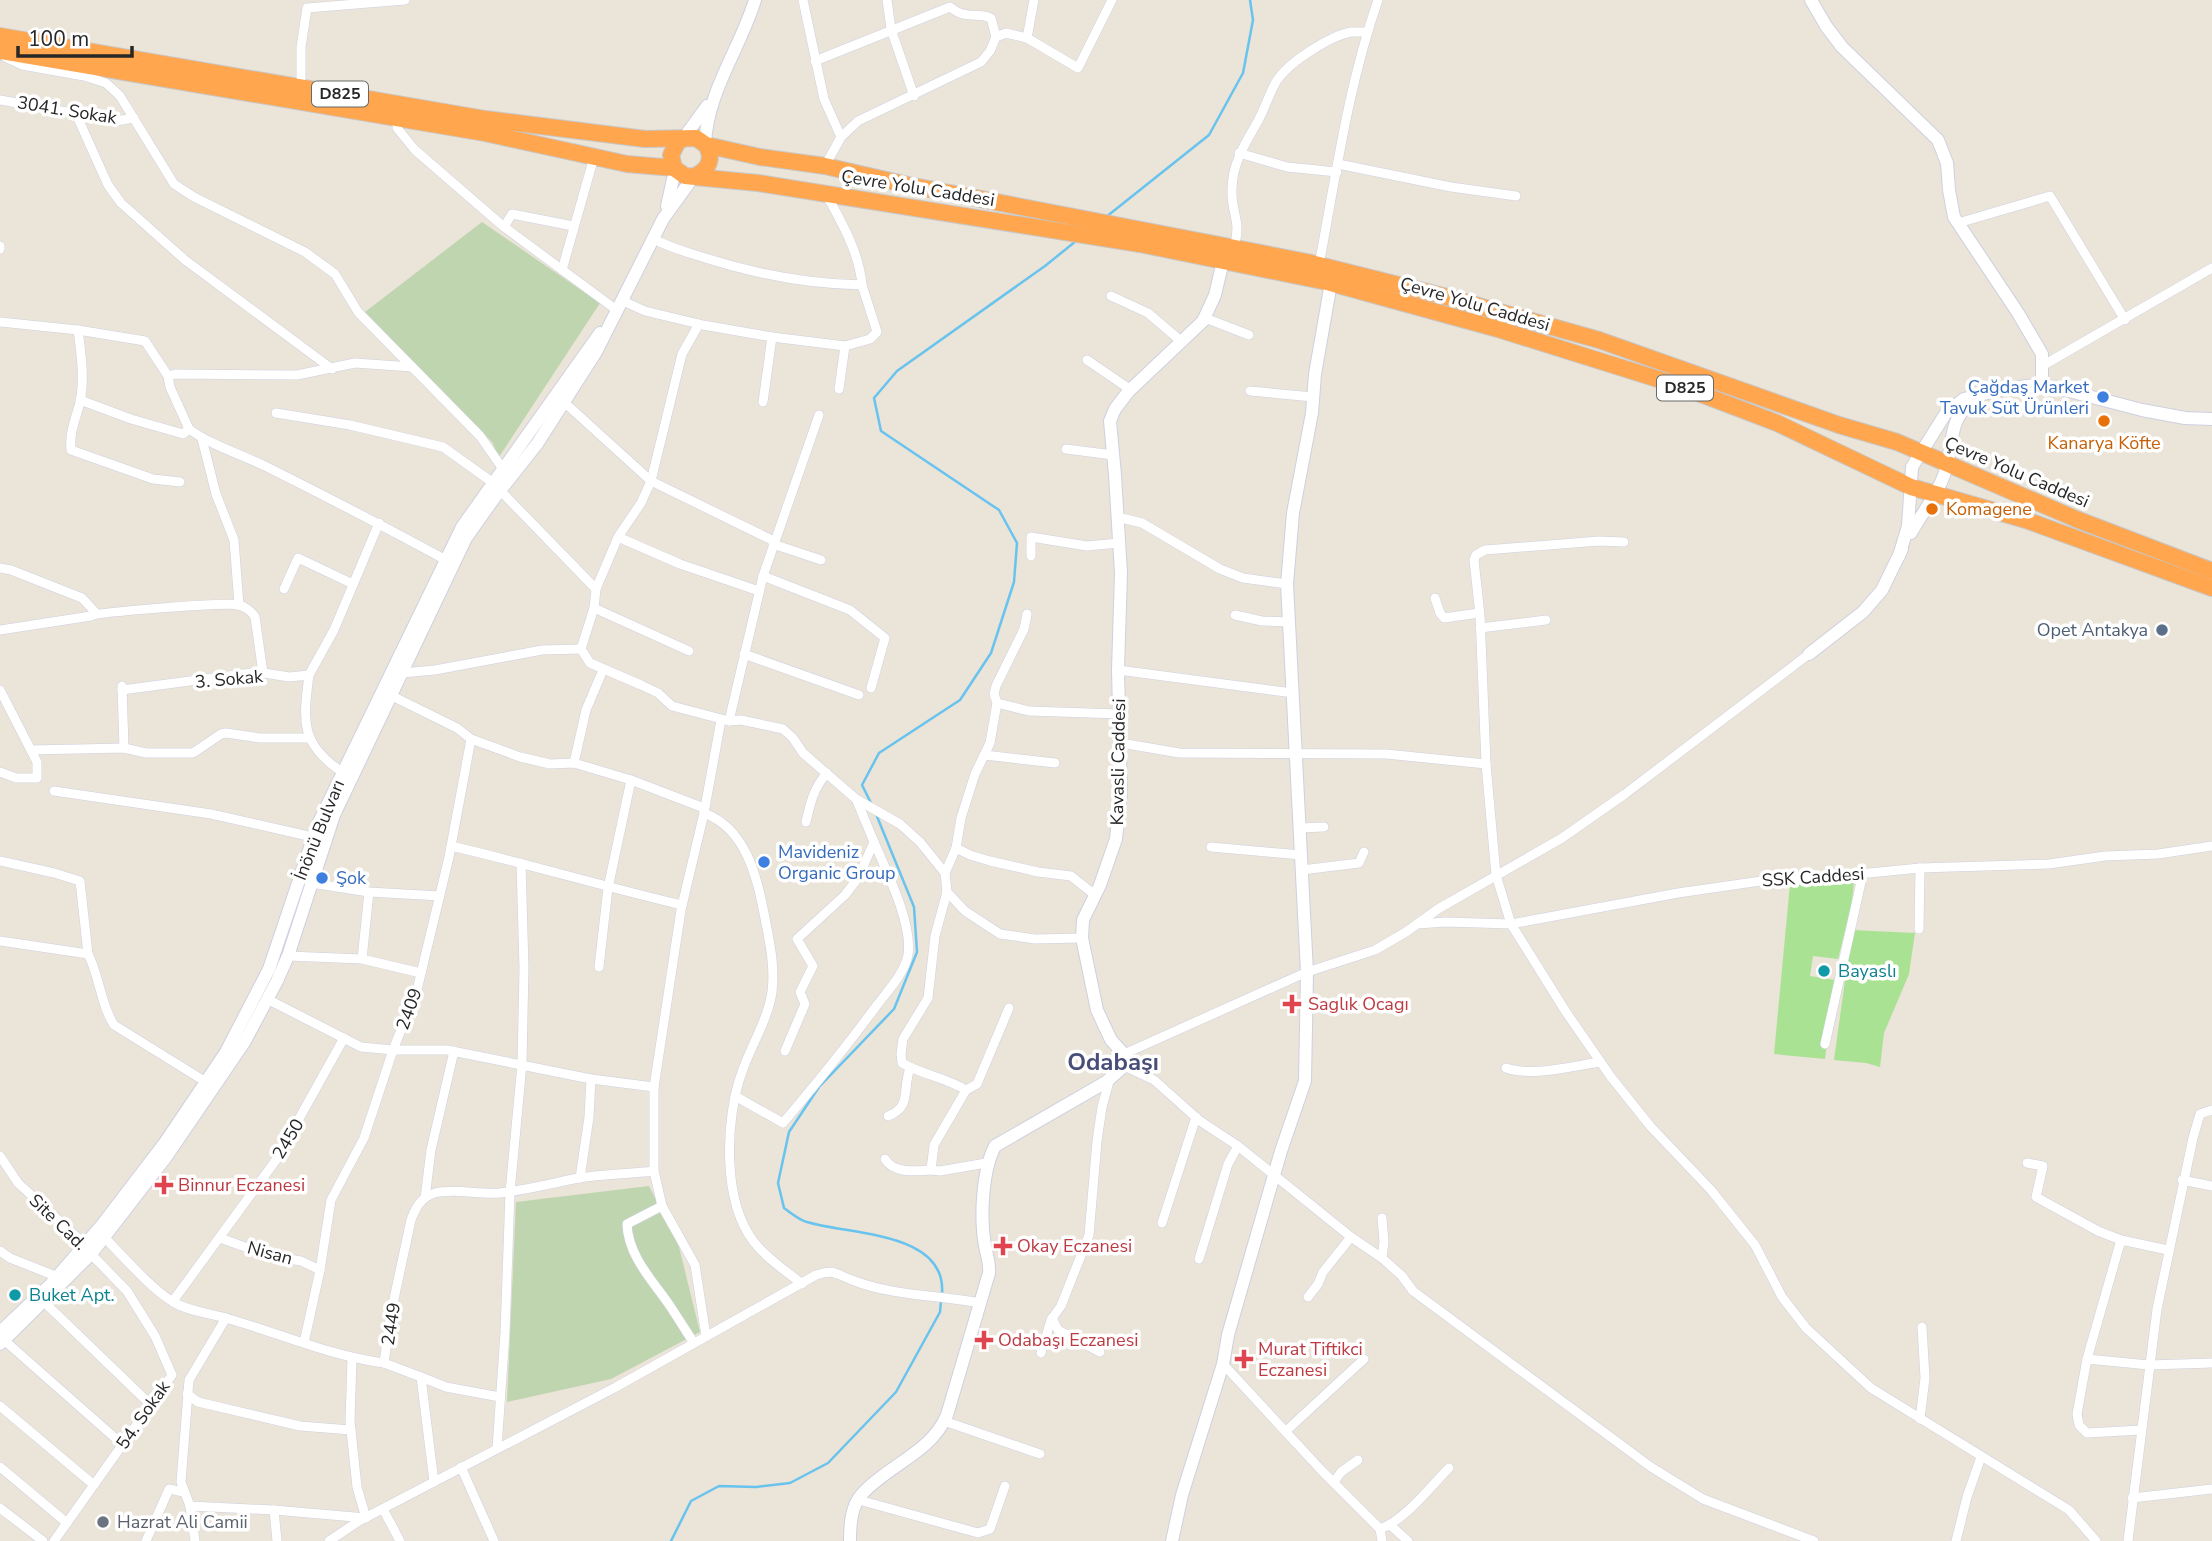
<svg xmlns="http://www.w3.org/2000/svg" width="2212" height="1541" font-family="'Nunito Sans',sans-serif">
  <style>
    .green { fill: #aae294 }
    .cemetery { fill: #bfd5af }
    .lines { fill: none; stroke-linecap: round; stroke-linejoin: round }
    .stream { stroke: #69c3ef; stroke-width: 2.5 }
    .street-casing { stroke: #ced0e1; stroke-width: 10 }
    .secondary-casing { stroke: #ced0e1; stroke-width: 14 }
    .highway-casing { stroke: #c7c7c7; stroke-width: 18 }
    .street { stroke: #fff; stroke-width: 9 }
    .secondary { stroke: #fff; stroke-width: 12 }
    .highway { stroke: #ffa64f; stroke-width: 16 }
    .shop-dot { fill: #3f7fe0; stroke: #fff; stroke-width: 2.5 }
    .food-dot { fill: #e8710a; stroke: #fff; stroke-width: 2.5 }
    .service-dot { fill: #5c6f8a; stroke: #fff; stroke-width: 2.5 }
    .culture-dot { fill: #0f9aa8; stroke: #fff; stroke-width: 2.5 }
    .health-dot { fill: #e0444e; stroke: #fff; stroke-width: 2.5 }
    .worship-dot { fill: #6b7280; stroke: #fff; stroke-width: 2.5 }
    .labels { text-anchor: middle; dominant-baseline: central; stroke-width: 7; stroke-linejoin: round; paint-order: stroke }
    .shield { fill: #fff; stroke: #686868; stroke-width: 2 }
    .shield-label { font-size: 16px; font-weight: bold; fill: #272727 }
    .street-label { font-size: 18px; fill: #272727; stroke: #fff }
    .shop-label { font-size: 18px; fill: #366cbe; stroke: #fff; text-anchor: start }
    .food-label { font-size: 18px; fill: #c56008; stroke: #fff }
    .service-label { font-size: 18px; fill: #4e5e75; stroke: #fff; text-anchor: end }
    .culture-label { font-size: 18px; fill: #0d838f; stroke: #fff; text-anchor: start }
    .health-label { font-size: 18px; fill: #be3a42; stroke: #fff; text-anchor: start }
    .worship-label { font-size: 18px; fill: #5b616d; stroke: #fff; text-anchor: start }
    .district-label { font-size: 24px; font-weight: bold; fill: #484e78; stroke: #fff }
  </style>
  <rect width="100%" height="100%" fill="#ebe4d8"/>
  <g class="green">
    <path d="M1854,882l-2,20 -14,57 -25,-3 -3,20 25,4 -10,79 -51,-5 16,-170z"/>
    <path d="M1852,930l63,3 -6,41 -25,59 -4,34 -14,-4 -32,-3z"/>
  </g>
  <g class="cemetery">
    <path d="M482,222l118,81 -101,154 -7,-15 -127,-130z"/>
    <path d="M649,1186l29,57 22,89 -89,47 -104,23 9,-200z"/>
  </g>
  <g class="lines">
    <g class="stream">
      <path d="M1106,217l103,-82 34,-62 10,-53 -3,-20"/>
      <path d="M872,805l-10,-20 17,-32 81,-53 31,-47 23,-71 3,-39 -18,-33 -118,-79 -7,-33 23,-27 148,-105 31,-25"/>
      <path d="M876,814l38,93 3,45 -23,57 -75,78 -30,45 -11,51 6,25c7,5 15,12 23,14 42,13 140,9 135,72"/>
      <path d="M671,1541l20,-40 28,-15 37,1 34,-4 38,-20 68,-71 44,-80 1,-11"/>
    </g>
    <g class="street-casing">
      <g id="street">
        <path d="M803,0l21,99 17,38"/>
        <path d="M887,0l4,29 23,67"/>
        <path d="M1027,38l51,30 34,-68"/>
        <path d="M5,57l17,8 62,11 22,7 14,13 54,88 20,13 111,55 30,22 23,38 122,124 23,33"/>
        <path d="M815,61l135,-54c18,14 25,4 41,11l5,19"/>
        <path d="M301,87v-40l6,-39 98,-8"/>
        <path d="M0,100l116,21 18,-3"/>
        <path d="M76,114l32,71 13,18 64,57 147,109"/>
        <path d="M398,119l-1,9 18,22 89,77 114,84"/>
        <path d="M1239,153l48,14 50,5"/>
        <path d="M1338,164l113,23 65,9"/>
        <path d="M825,166l16,-29 17,-16 123,-59 9,-11 6,-14 10,-4 21,5 7,-38"/>
        <path d="M1958,223l92,-27 75,124"/>
        <path d="M504,227l8,-13 61,12"/>
        <path d="M654,239c14,8 29,12 45,17 52,17 109,28 163,29 -3,-33 -20,-62 -36,-91"/>
        <path d="M0,246v3"/>
        <path d="M1234,247c8,-27 -3,-33 -2,-57 0,-27 14,-48 26,-69 7,-13 11,-27 18,-39 11,-19 54,-46 75,-50 5,0 11,0 16,0"/>
        <path d="M1319,265c17,-89 29,-179 59,-265"/>
        <path d="M562,270l32,-113"/>
        <path d="M1111,296l37,17 34,29"/>
        <path d="M623,301l22,10 58,14 69,12 73,9 25,-7 7,-7 -15,-47"/>
        <path d="M1205,318l44,17"/>
        <path d="M0,322l78,8 67,11 23,35 2,11 19,42"/>
        <path d="M78,330c3,24 7,48 2,72 -4,16 -11,31 -9,48l82,29 27,3"/>
        <path d="M1087,360l44,30"/>
        <path d="M2042,366l170,-98"/>
        <path d="M168,376l7,-2 122,1 58,-12 57,4"/>
        <path d="M839,389l6,-43"/>
        <path d="M1250,391l63,6"/>
        <path d="M80,400l51,19 52,15 6,-5c23,17 52,25 78,38 60,30 120,61 179,93"/>
        <path d="M564,402l87,79 123,60"/>
        <path d="M763,402l9,-65"/>
        <path d="M276,413l74,12 93,22 49,35 104,107 -2,19 -13,41 9,14 51,22 17,8 14,13 57,15 12,-1 42,9 10,9 10,15 53,46 44,25 20,18 25,31 2,19 18,19 35,23 35,5 47,-1"/>
        <path d="M202,439l14,55 18,46 5,65"/>
        <path d="M1066,449l47,6"/>
        <path d="M1117,517l25,6 78,46 23,9 44,6"/>
        <path d="M618,537l62,27 79,27"/>
        <path d="M1624,542l-25,-1 -114,9 -9,5 -2,5 6,55 6,149 10,111 15,49 55,88 45,65 40,50 60,63 44,55 27,52 24,31 65,60 198,122 27,31"/>
        <path d="M773,544l48,16"/>
        <path d="M1031,556v-19l56,9 32,-3"/>
        <path d="M0,568l11,2 71,28 14,15"/>
        <path d="M763,576l87,34 35,28 -14,50"/>
        <path d="M284,589l14,-31 55,26"/>
        <path d="M596,589l22,-52 23,-34 10,-22 31,-127 17,-30"/>
        <path d="M1435,598l5,15 4,5 35,-5"/>
        <path d="M594,608l95,43"/>
        <path d="M1235,615l27,6 27,1"/>
        <path d="M1480,628l66,-8"/>
        <path d="M0,630l91,-14c7,-4 134,-14 147,-11 7,1 14,7 17,12l8,56"/>
        <path d="M744,654l115,41"/>
        <path d="M1118,670l175,23"/>
        <path d="M402,673l33,-3 107,-20 39,-1"/>
        <path d="M309,675l25,-45 45,-107"/>
        <path d="M122,686l2,62"/>
        <path d="M0,690l37,72v16h-21l-16,-6"/>
        <path d="M122,690l136,-18 31,5 20,-2c-6,46 -9,69 33,97"/>
        <path d="M386,693l71,35 14,11 49,18 30,7 24,-1 57,17 -23,108 -9,79"/>
        <path d="M997,703l32,8 90,3"/>
        <path d="M729,721l34,-145 56,-161"/>
        <path d="M1121,743l58,10 207,1 100,10"/>
        <path d="M31,750l93,-2 22,5h47l28,-19 5,-1 34,5h50"/>
        <path d="M984,755l71,8"/>
        <path d="M574,763l12,-53 17,-40"/>
        <path d="M631,780l73,28"/>
        <path d="M54,791l157,23 106,24"/>
        <path d="M704,813c43,16 53,65 61,105 5,25 10,49 7,74 -4,27 -21,54 -30,80 -17,47 -20,129 12,170 12,16 32,29 48,42"/>
        <path d="M806,822c4,-18 8,-35 21,-49"/>
        <path d="M1300,828l24,-1"/>
        <path d="M451,846c78,18 154,41 231,59"/>
        <path d="M1211,847l90,8"/>
        <path d="M956,848l14,7 20,6 48,11 33,4 24,19"/>
        <path d="M0,861l54,12 26,8 8,73c12,23 12,49 26,71l92,57"/>
        <path d="M1302,870l57,-7 5,-11"/>
        <path d="M945,873l11,-25 5,-30 14,-44 15,-31 7,-40 -3,-9 2,-8 28,-57 3,-15"/>
        <path d="M311,883l58,9 71,4"/>
        <path d="M947,892l-12,44 -7,62 -25,41 -2,15 1,9c21,12 42,14 64,27l11,-6 32,-76"/>
        <path d="M1417,924l29,-2 65,2 167,-31 104,-15h36l102,-10 129,-4 56,-8 53,-2 54,-8"/>
        <path d="M1919,929l1,-61"/>
        <path d="M0,941l88,13"/>
        <path d="M288,956l74,3 59,14"/>
        <path d="M362,959l7,-67"/>
        <path d="M267,999l94,48 32,3h54l144,29 63,8"/>
        <path d="M1825,1044l38,-171"/>
        <path d="M785,1051l20,-47 -5,-12 13,-26 -16,-27 48,-44 13,-17 16,-36 -17,-41"/>
        <path d="M1124,1054l183,-82 68,-22 31,-18 32,-23 124,-71 63,-44 184,-140"/>
        <path d="M1124,1066l30,14 46,41 38,25 113,91 31,21 20,18 11,15 238,176 52,32 111,42"/>
        <path d="M1506,1068c26,9 67,-2 94,-6"/>
        <path d="M966,1090l-32,55 -3,25 9,1 46,-8"/>
        <path d="M735,1096l48,27c33,-39 64,-77 94,-118 11,-14 28,-33 31,-50 5,-31 -22,-85 -34,-113"/>
        <path d="M888,1116c24,-9 14,-26 22,-48"/>
        <path d="M0,1156l18,27 61,56 12,15 36,37 28,45 17,39 -118,166"/>
        <path d="M885,1159c9,15 31,12 46,11"/>
        <path d="M2027,1163l16,3 -7,31 62,34 23,9 47,10"/>
        <path d="M580,1178l9,-61 2,-38"/>
        <path d="M2182,1180l30,6"/>
        <path d="M425,1198l6,-48 23,-99"/>
        <path d="M662,1206l-35,18c1,32 26,57 43,82 8,12 16,25 24,37"/>
        <path d="M1382,1218l2,24 -2,16"/>
        <path d="M1162,1223l34,-106"/>
        <path d="M102,1235c21,21 46,51 71,67 17,10 37,11 56,17 52,15 102,37 155,44l7,-50 20,-93c5,-13 10,-23 24,-27 20,-5 44,2 65,0 27,-3 52,-10 79,-15 25,-4 50,-4 75,-7"/>
        <path d="M220,1238l50,18 31,5 19,9"/>
        <path d="M2121,1240l-34,119 -10,55 2,11 8,8 54,-3"/>
        <path d="M0,1251l10,7 48,19"/>
        <path d="M1199,1259l29,-95 10,-18"/>
        <path d="M1308,1297l10,-13 5,-12 28,-35"/>
        <path d="M173,1301l103,-141 68,-122"/>
        <path d="M44,1302l108,104"/>
        <path d="M1052,1318l6,12 42,22"/>
        <path d="M706,1336l-11,-71 -33,-59 -8,-35v-84l27,-177 23,-97 17,-93"/>
        <path d="M4,1340l119,105"/>
        <path d="M304,1343l16,-73 11,-70 33,-62 29,-88 24,-60 32,-133 22,-118"/>
        <path d="M1041,1353l10,-33 10,-14 28,-71 8,-94 5,-34 8,-29"/>
        <path d="M2087,1359l62,6 63,-2"/>
        <path d="M384,1363l37,14 13,105"/>
        <path d="M1223,1364l100,108 57,57 2,12"/>
        <path d="M421,1377l25,10 54,10"/>
        <path d="M187,1394l11,8 102,24 51,4"/>
        <path d="M0,1406l94,79"/>
        <path d="M1920,1419l5,-41 -3,-51"/>
        <path d="M944,1421l96,33"/>
        <path d="M1286,1431l78,-72"/>
        <path d="M497,1448l8,-115 5,-141 12,-128 2,-96 -3,-105"/>
        <path d="M0,1467l67,56"/>
        <path d="M461,1467l33,74"/>
        <path d="M1334,1482l7,-10 17,-12"/>
        <path d="M2132,1498l80,-9"/>
        <path d="M859,1500l119,33 12,-4 15,-43"/>
        <path d="M190,1506l84,4 92,8 -9,-31 -7,-66 2,-62"/>
        <path d="M0,1508l43,33"/>
        <path d="M383,1509l17,32"/>
        <path d="M274,1510l3,31"/>
        <path d="M1390,1525l18,16"/>
        <path d="M1380,1529c25,-9 50,-42 69,-61"/>
        <path d="M146,1541l23,-52 15,3"/>
        <path d="M195,1541l-5,-35 -9,-24 8,-102 37,-62"/>
        <path d="M329,1541l30,-20 257,-134 200,-112c19,-6 19,-1 36,5 40,16 86,15 128,23"/>
        <path d="M1956,1541l11,-44 14,-40"/>
        <path d="M2128,1541l29,-232 36,-171 7,-24 12,-4"/>
      </g>
    </g>
    <g class="secondary-casing">
      <g id="secondary">
        <path d="M1811,0l15,26 16,21 96,93 9,23 2,27 5,27 64,96 24,41v30"/>
        <path d="M683,139l24,-33"/>
        <path d="M705,144c2,-52 35,-95 50,-144"/>
        <path d="M667,206l8,-36"/>
        <path d="M1911,533c10,-19 26,-37 33,-58 10,-26 3,-53 26,-72"/>
        <path d="M1899,556l9,-30 4,-59 34,-54 18,-14 35,-9 43,-6 100,26 43,8 27,1"/>
        <path d="M1809,654l54,-42 19,-22 20,-41"/>
        <path d="M0,1332l51,-48 51,-59 62,-81 62,-92 43,-83 49,-145 144,-297 138,-194"/>
        <path d="M0,1344l91,-90 75,-97 79,-116 32,-60 11,-25 46,-141 132,-277 29,-41 42,-53 59,-92 67,-133 31,-43"/>
        <path d="M850,1541c0,-16 1,-35 12,-47 26,-29 69,-41 85,-79l42,-142c1,-11 -2,-16 -4,-27 -5,-28 -3,-75 10,-100l111,-64 18,-16 2,-6 -2,-6 -13,-14 -14,-30 -15,-72 1,-18 17,-35 16,-46 5,-47 -3,-122 3,-97 -6,-98 -5,-54 5,-12 13,-17 75,-71 12,-26 8,-34"/>
        <path d="M1172,1541l10,-46 41,-131 5,-29 53,-184 24,-70 2,-109 -20,-388 6,-71 19,-100 3,-39 16,-91"/>
      </g>
    </g>
    <g class="highway-casing">
      <g id="highway">
        <path d="M0,36l485,83 160,20 51,-1 10,7 54,12 65,9 83,19 399,77 136,34 156,44 240,85 58,17 179,77 136,52"/>
        <path d="M0,51l485,82 142,31 47,4"/>
        <path d="M682,139l-5,4 -6,12 3,13 11,8 73,7 382,61 187,38 171,47 182,57 97,37 134,64 115,33 186,68"/>
        <path d="M695,176c14,-6 19,-18 11,-31"/>
      </g>
    </g>
    <use href="#street" class="street"/>
    <use href="#secondary" class="secondary"/>
    <use href="#highway" class="highway"/>
  </g>
  <g class="shop-dot">
    <circle cx="2103" cy="397" r="7"/>
    <circle cx="764" cy="862" r="7"/>
    <circle cx="322" cy="878" r="7"/>
  </g>
  <g class="food-dot">
    <circle cx="2104" cy="421" r="7"/>
    <circle cx="1932" cy="509" r="7"/>
  </g>
  <circle class="service-dot" cx="2162" cy="630" r="7"/>
  <g class="culture-dot">
    <circle cx="1824" cy="971" r="7"/>
    <circle cx="15" cy="1295" r="7"/>
  </g>
  <g class="health-dot">
    <path d="M1288.5 993.5h7v7h7v7h-7v7h-7v-7h-7v-7h7z"/>
    <path d="M160.5 1174.5h7v7h7v7h-7v7h-7v-7h-7v-7h7z"/>
    <path d="M999.5 1235.5h7v7h7v7h-7v7h-7v-7h-7v-7h7z"/>
    <path d="M980.5 1329.5h7v7h7v7h-7v7h-7v-7h-7v-7h7z"/>
    <path d="M1240.5 1348.5h7v7h7v7h-7v7h-7v-7h-7v-7h7z"/>
  </g>
  <circle class="worship-dot" cx="103" cy="1522" r="7"/>
  <g class="labels">
    <g class="shield">
      <rect x="312" y="81.5" width="56" height="25" rx="5"/>
      <rect x="1657" y="375.5" width="56" height="25" rx="5"/>
    </g>
    <g class="shield-label">
      <text x="340" y="94">D825</text>
      <text x="1685" y="388">D825</text>
    </g>
    <g class="street-label">
      <text transform="translate(67 110) rotate(9)">3041. Sokak</text>
      <text transform="translate(918 188) rotate(9)">Çevre Yolu Caddesi</text>
      <text transform="translate(1475 304) rotate(16)">Çevre Yolu Caddesi</text>
      <text transform="translate(2017 472) rotate(23)">Çevre Yolu Caddesi</text>
      <text transform="translate(229 679) rotate(-5)">3. Sokak</text>
      <text transform="translate(1118 762) rotate(-89)">Kavasli Caddesi</text>
      <text transform="translate(319 830) rotate(-68)">İnönü Bulvarı</text>
      <text transform="translate(1813 877) rotate(-4)">SSK Caddesi</text>
      <text transform="translate(409 1009) rotate(-70)">2409</text>
      <text transform="translate(288 1139) rotate(-59)">2450</text>
      <text transform="translate(58 1222) rotate(44)">Site Cad.</text>
      <text transform="translate(270 1253) rotate(15)">Nisan</text>
      <text transform="translate(391 1324) rotate(-81)">2449</text>
      <text transform="translate(143 1415) rotate(-55)">54. Sokak</text>
    </g>
    <g class="shop-label">
      <text x="2089" y="387" text-anchor="end">Çağdaş Market<tspan x="2089" dy="21">Tavuk Süt Ürünleri</tspan></text>
      <text x="778" y="852">Mavideniz<tspan x="778" dy="21">Organic Group</tspan></text>
      <text x="336" y="878">Şok</text>
    </g>
    <g class="food-label">
      <text x="2104" y="443">Kanarya Köfte</text>
      <text x="1946" y="509" text-anchor="start">Komagene</text>
    </g>
    <g class="service-label">
      <text x="2148" y="630">Opet Antakya</text>
    </g>
    <g class="culture-label">
      <text x="1838" y="971">Bayaslı</text>
      <text x="29" y="1295">Buket Apt.</text>
    </g>
    <g class="health-label">
      <text x="1308" y="1004">Saglık Ocagı</text>
      <text x="178" y="1185">Binnur Eczanesi</text>
      <text x="1017" y="1246">Okay Eczanesi</text>
      <text x="998" y="1340">Odabaşı Eczanesi</text>
      <text x="1258" y="1349">Murat Tiftikci<tspan x="1258" dy="21">Eczanesi</tspan></text>
    </g>
    <g class="worship-label">
      <text x="117" y="1522">Hazrat Ali Camii</text>
    </g>
    <g class="district-label">
      <text x="1113" y="1062">Odabaşı</text>
    </g>
  </g>
  <path d="M18 46v10h114v-10" fill="none" stroke="#272727" stroke-width="3.5"/>
  <text x="28" y="46" font-size="21" fill="#272727" stroke="#ffffff" stroke-width="5" paint-order="stroke">100 m</text>
</svg>
